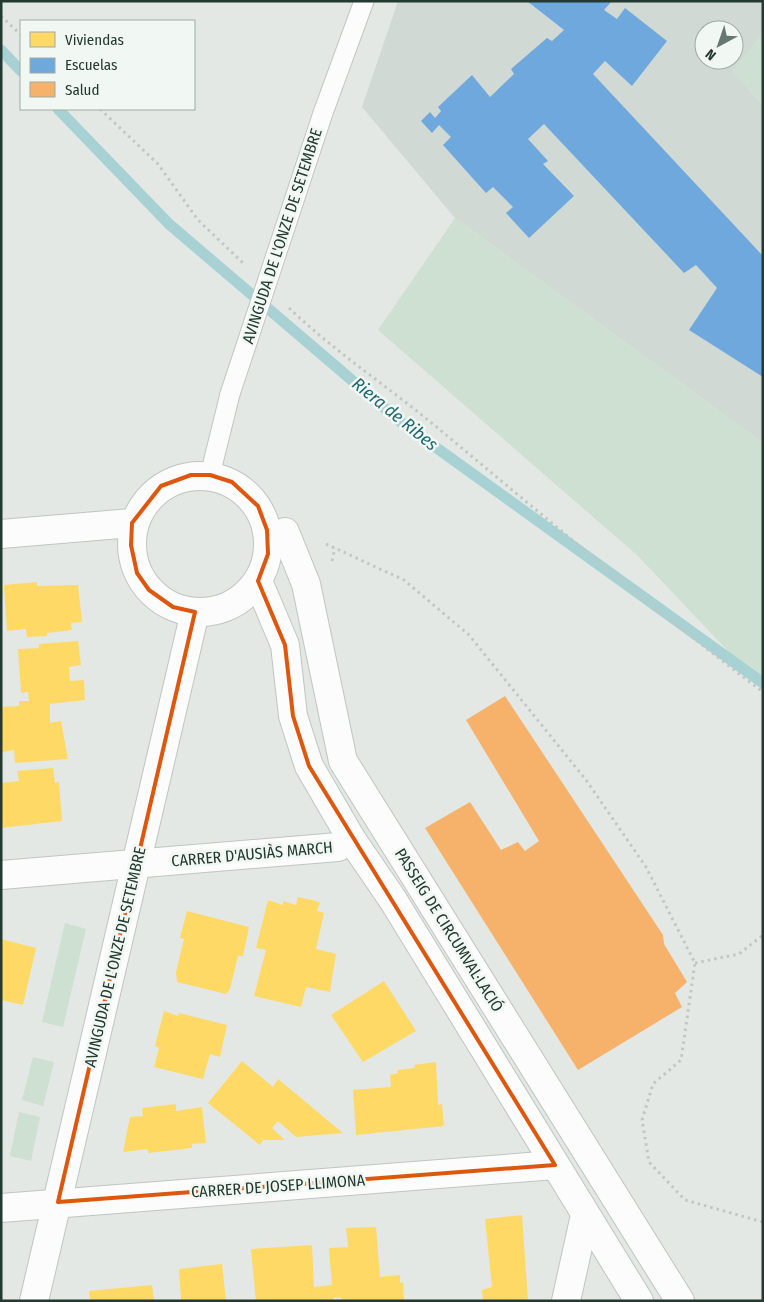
<svg xmlns="http://www.w3.org/2000/svg" width="764" height="1302" font-family="'Fira Sans Condensed',sans-serif">
  <style>
    .built { fill: #d1d9d5; fill-rule: evenodd }
    .green { fill: #cde0d1 }
    .homes { fill: #ffd966 }
    .schools { fill: #6fa8dc }
    .health { fill: #f6b26b }
    .lines { fill: none; stroke-linecap: round; stroke-linejoin: round }
    .stream { stroke: #a7d1d3; stroke-width: 11 }
    .service-casing { stroke: #c0c5c2; stroke-width: 21 }
    .pedestrian-casing { stroke: #c0c5c2; stroke-width: 30 }
    .minor-casing { stroke: #c0c5c2; stroke-width: 30 }
    .tertiary-casing { stroke: #c0c5c2; stroke-width: 30 }
    .path { stroke: #c0c8c4; stroke-width: 3; stroke-dasharray: 2.5 4; stroke-linecap: butt }
    .service { stroke: #fbfcfb; stroke-width: 19 }
    .pedestrian { stroke: #fbfcfb; stroke-width: 28 }
    .minor { stroke: #fbfcfb; stroke-width: 28 }
    .tertiary { stroke: #fbfcfb; stroke-width: 28 }
    .service-bridge-casing { stroke: #c0c5c2; stroke-width: 21; stroke-linecap: butt }
    .service-bridge { stroke: #fbfcfb; stroke-width: 19 }
    .marked { fill: none; stroke: #de570e; stroke-width: 4; stroke-linejoin: round }
    .labels { text-anchor: middle; dominant-baseline: central; stroke-width: 5; stroke-linejoin: round; paint-order: stroke }
    .street-label { font-size: 16px; fill: #233931; stroke: #f1f7f3 }
    .water-label { font-size: 18px; font-style: italic; fill: #22696f; stroke: #f1f7f3 }
  </style>
  <rect width="100%" height="100%" fill="#e3e8e5"/>
  <path class="built" d="M398,1h365v33l-30,37 30,35v337l-308,-225 -93,-111zM704,30h30v30h-30z"/>
  <g class="green">
    <path d="M763,34v72l-30,-35z"/>
    <path d="M455,218l308,225v245l-125,-132 -260,-226z"/>
    <path d="M65,923l21,6 -23,98 -21,-5z"/>
    <path d="M33,1057l21,5 -11,44 -21,-6z"/>
    <path d="M19,1112l21,5 -9,44 -21,-5z"/>
  </g>
  <g class="homes">
    <path d="M37,582v4l41,-1 4,37 -11,1 1,7 -25,3v3l-20,1 -1,-8 -19,2 -3,-46z"/>
    <path d="M78,641l3,24 -12,2 1,14 14,-1 1,20 -35,4v19l11,-2 7,38 -53,4 -1,-13 -12,2 -1,-45 18,-1v-5h10l-1,-9 -7,1 -3,-44 21,-1v-4z"/>
    <path d="M53,768l2,15 4,-1 3,39 -61,7v-45l18,-2 -2,-10z"/>
    <path d="M298,897l22,5 -3,9 7,2 -8,36 20,5 -6,38 -24,-5 -5,20 -47,-11 12,-46 -10,-2 12,-48 15,5v-4l13,4z"/>
    <path d="M187,911l62,16 -6,29h-5l-8,33 -4,5 -49,-12 -1,-10 8,-33 -4,-1z"/>
    <path d="M1,939l35,9 -13,57 -22,-5z"/>
    <path d="M384,981l32,50 -53,31 -32,-47z"/>
    <path d="M164,1011l14,5 1,-3 48,12 -7,32 -10,-3 -7,25 -49,-12 5,-19 -4,-2z"/>
    <path d="M242,1061l31,26 5,-8 65,54 -47,4 -18,-16 -6,7 13,12h-22l-3,5 -52,-42z"/>
    <path d="M436,1062l2,43 4,-1 2,22 -88,9 -3,-45 38,-3 -1,-12 8,-2 -1,-3 18,-2 -1,-3z"/>
    <path d="M176,1104v7l26,-4 4,36 -14,1v4l-44,5v-4l-25,3 7,-35 13,-1 -1,-8z"/>
    <path d="M522,1215l6,86h-45l-1,-11 10,-3 -7,-68z"/>
    <path d="M376,1227l4,50 20,-2v8l3,-1 1,19h-63v-4l-8,1v3h-77l-5,-52 61,-4 2,42 18,-2 -3,-37 19,-1 -2,-19z"/>
    <path d="M222,1264l4,37h-45l-2,-32z"/>
    <path d="M152,1285l2,16h-64l-1,-10z"/>
  </g>
  <path class="schools" d="M527,1h85l-8,9 13,9 8,-11 42,33 -35,45 -27,-25 -12,13 170,182v121l-74,-47 28,-42 -21,-23 -12,8 -140,-149 -16,15 20,22 -5,3 31,32 -45,42 -23,-25 7,-6 -20,-20 -7,6 -43,-48 8,-8 -12,-12 -7,8 -11,-12 9,-9 5,6 6,-7 -3,-4 34,-32 18,22 24,-23 -3,-5 36,-31 5,3 12,-11z"/>
  <path class="health" d="M505,696l158,239 1,9 23,38 -12,11 7,14 -104,63 -153,-242 45,-26 31,48 17,-8 7,9 14,-10 -73,-121z"/>
  <g class="lines">
    <g class="stream">
      <path d="M1,50l20,21"/>
      <path d="M58,109l111,115 233,199 361,260"/>
    </g>
    <g class="service-casing">
      <g id="service">
        <path d="M323,113l41,-112"/>
        <path d="M210,475l20,-81"/>
      </g>
    </g>
    <g class="pedestrian-casing">
      <path id="pedestrian" d="M285,532l21,52 37,177 337,540"/>
    </g>
    <g class="minor-casing">
      <g id="minor">
        <path d="M1,875l337,-28 14,-7"/>
        <path d="M1,1208l554,-43"/>
        <path d="M34,1301l161,-689"/>
        <path d="M566,1301l19,-86"/>
      </g>
    </g>
    <g class="tertiary-casing">
      <g id="tertiary">
        <circle cx="200" cy="544" r="68"/>
        <path d="M1,534l131,-11"/>
        <path d="M258,581l27,64 8,71 16,50 43,74 41,60 246,401"/>
      </g>
    </g>
    <g class="path">
      <path d="M1,16l20,19"/>
      <path d="M100,109l58,55 40,56 45,43"/>
      <path d="M289,308c46,44 101,80 150,121 107,89 213,179 324,263"/>
      <path d="M326,544l78,36 65,55 117,145 60,87 49,96 -14,97 -28,24 -11,36 7,42 36,38 78,22"/>
      <path d="M332,561l3,-13"/>
      <path d="M695,963l44,-9 24,-19"/>
    </g>
    <use href="#service" class="service"/>
    <use href="#pedestrian" class="pedestrian"/>
    <use href="#minor" class="minor"/>
    <use href="#tertiary" class="tertiary"/>
    <g class="service-bridge-casing">
      <path id="service-bridge" d="M230,394l93,-281"/>
    </g>
    <use href="#service-bridge" class="service-bridge"/>
  </g>
  <path class="marked" d="M191,475h19l22,7 26,24 9,24 1,24 -10,27 27,64 8,71 16,50 246,399 -497,37 137,-590 -22,-5 -24,-17 -12,-17 -6,-28 1,-22 29,-37z"/>
  <g class="labels">
    <g class="street-label">
      <text transform="translate(282 236) rotate(-72)">AVINGUDA DE L'ONZE DE SETEMBRE</text>
      <text transform="translate(252 854) rotate(-5)">CARRER D'AUSIÀS MARCH</text>
      <text transform="translate(449 930) rotate(58)">PASSEIG DE CIRCUMVAL·LACIÓ</text>
      <text transform="translate(115 957) rotate(-77)">AVINGUDA DE L'ONZE DE SETEMBRE</text>
      <text transform="translate(278 1186) rotate(-4)">CARRER DE JOSEP LLIMONA</text>
    </g>
    <g class="water-label">
      <text transform="translate(395 414) rotate(39)">Riera de Ribes</text>
    </g>
  </g>
  <rect width="764" height="1302" fill="none" stroke="#233931" stroke-width="5"/>
  <rect x="20" y="20" width="175" height="90" fill="#f1f7f3" stroke="#9faba5"/>
  <rect x="30" y="32" width="25" height="15" fill="#ffd966" stroke="#9faba5"/>
  <text x="65" y="45" font-size="15" fill="#233931">Viviendas</text>
  <rect x="30" y="58" width="25" height="15" fill="#6fa8dc" stroke="#9faba5"/>
  <text x="65" y="70" font-size="15" fill="#233931">Escuelas</text>
  <rect x="30" y="82" width="25" height="15" fill="#f6b26b" stroke="#9faba5"/>
  <text x="65" y="95" font-size="15" fill="#233931">Salud</text>
  <g transform="translate(719 45) rotate(220)"><circle r="24" fill="#f1f7f3" stroke="#9faba5"/>
  <path d="M0-4L9 19L0 12L-9 19Z" fill="#667670"/>
  <text y="-8" font-size="14" font-weight="bold" text-anchor="middle" fill="#233931">N</text>
  </g>
</svg>
